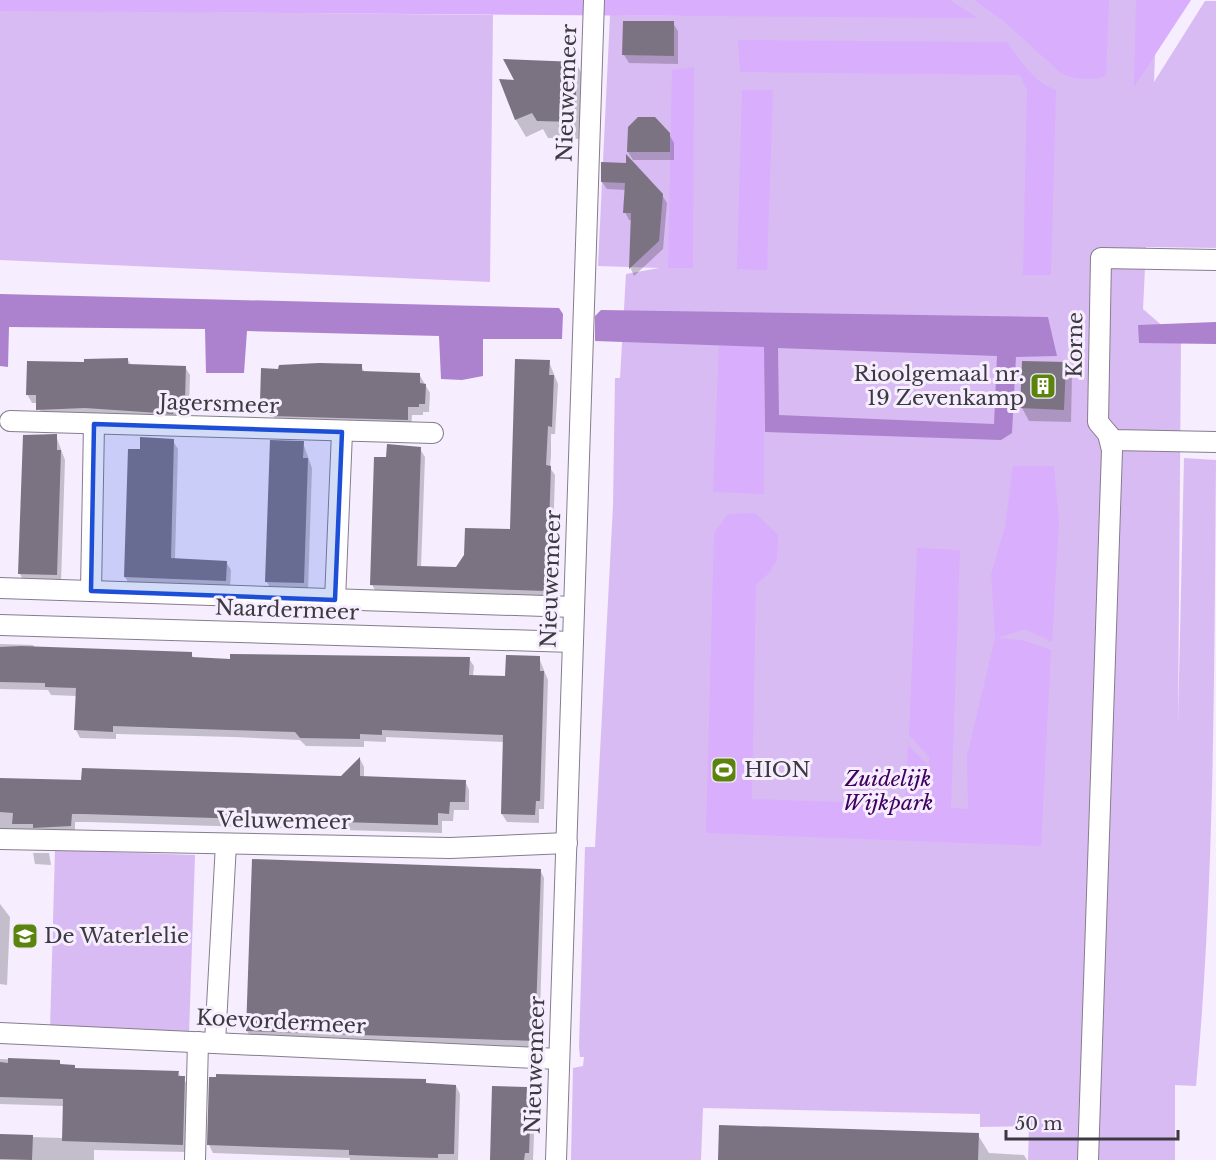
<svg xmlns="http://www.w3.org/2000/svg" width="1216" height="1160" font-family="'Libre Baskerville',serif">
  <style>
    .green { fill: #d9bbf3 }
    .forest { fill: #d9aefd }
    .water { fill: #ac82cf; fill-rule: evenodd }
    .shadow { fill: #0003 }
    .building { fill: #7b7382 }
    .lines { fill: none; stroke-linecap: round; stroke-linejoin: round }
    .street-casing { stroke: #857d8d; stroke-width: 22 }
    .street { stroke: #fff; stroke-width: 20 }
    .marked { fill: #1d4ed8; fill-opacity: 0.2; stroke: #1d4ed8; stroke-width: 4.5; stroke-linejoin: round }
    .labels { text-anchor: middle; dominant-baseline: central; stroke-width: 6; stroke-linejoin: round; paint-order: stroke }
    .street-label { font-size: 21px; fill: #3c393f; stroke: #f6edff }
    .poi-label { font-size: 21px; fill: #3c393f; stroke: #f6edff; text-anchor: start }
    .park-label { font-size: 21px; font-style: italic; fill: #3f0060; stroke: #f6edff }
  </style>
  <rect width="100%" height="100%" fill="#f6edff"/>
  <g class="green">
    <path d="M686,0h471l-3,82 51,-81h11v247l-70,-1 -3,62 38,33 -3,381 6,-265 32,2c-2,209 -1,418 -20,626l-21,-1v75h-147l1,-34 -49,1v-13l-277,-6 -2,52h-130l2,-92 10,-2 1,-9h-4l-1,-10 6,-200h10l18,-341 2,-128h5l6,-104 33,-6 -61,-2 12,-251 75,1z"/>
    <path d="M0,10l493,5 -3,267 -490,-22z"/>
    <path d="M55,850l140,5 -6,180 -139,-5z"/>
  </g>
  <g class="forest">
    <path d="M0,0h950l28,18 -978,-7z"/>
    <path d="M974,0h135l-3,76c-15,5 -29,4 -44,-2l-61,-55z"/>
    <path d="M1136,0h55l-57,87z"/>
    <path d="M738,40l269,2c14,19 26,40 49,48l-5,185h-28l4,-185 -7,-15 -280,-3z"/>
    <path d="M694,67l-1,201h-25l4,-198z"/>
    <path d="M742,90h31l-6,180 -30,-1z"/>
    <path d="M719,346l45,1v147l-51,-2z"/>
    <path d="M1013,466h41l5,55 -7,121 -27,-13 -28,9 25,2 29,10 -10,196 -335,-13 8,-300 14,-19 27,-1 23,22 -1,25 -9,14 -12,11 -4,214 150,5 4,-14 2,-45 21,21v-9l-20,-22 8,-187 43,2 -9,258 17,1 -1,-53 28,-118 -4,-63 14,-49z"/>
  </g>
  <g class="water">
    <path d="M0,294l559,14 4,6 -1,25h-79v37l-21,4 -21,-1 -2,-43 -192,-5 -3,42h-38l-1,-44 -196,-2 -1,40 -8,-1z"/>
    <path d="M601,310l447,7 9,39 -41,1 -4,76 -11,7 -236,-8 -1,-85 -169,-6v-25zM778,348l219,8 -3,68 -215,-9z"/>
    <path d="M1216,322v22l-77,-1 -1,-18z"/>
  </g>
  <g class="shadow">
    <path d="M624,22l49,1 5,8v33l-49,-1 -5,-8z"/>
    <path d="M576,63l10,18 -2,58 -36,-1 -5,-9 -17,8 -10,-17 -15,-39 15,1z"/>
    <path d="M669,134l5,9v17h-41l-5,-8z"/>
    <path d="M603,164l59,31 5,8 -4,46 -29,27 -3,-7 1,-49h-3l-4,-8 1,-22 -19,-1 -5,-7z"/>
    <path d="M128,360l3,5 54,2 5,8 -1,33 -11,-1 -1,14 -134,-3 -5,-15h-6l-5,-9 58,-30z"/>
    <path d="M549,362l9,22 -3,50h-4v21l-1,13 5,7 -4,124 -174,-6 -5,-8 16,-127 32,-9 5,8 -4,111 36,1 54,-39z"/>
    <path d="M1065,364l7,12 -1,46 -42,-1 -7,-13z"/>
    <path d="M361,366l4,7 54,1 11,19 -1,19h-6v3h-11l-1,13 -134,-4 -5,-14h-6l-5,-8 20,-32z"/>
    <path d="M56,436l9,24 -4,123 -37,-1 -4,-8z"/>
    <path d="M173,441l5,8 -3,110 51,3 5,8 -1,18 -100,-3 -5,-8 4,-127 12,1z"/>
    <path d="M303,443l9,25 -4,123 -37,-1 -4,-8z"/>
    <path d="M0,644l33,1 2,3 156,6 3,5 37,1 238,-1 5,7 -1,10 33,1 33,-19 9,22 -4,129h-5v14l-32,-1 -5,-8 2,-72 -118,-5v5l-22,-1v6l-58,-1 -6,-6 -66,-3 -118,-3v5l-36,-1 -4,-8 1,-34 -26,-1 -3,-5 -48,-1z"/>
    <path d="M360,759l4,8v11l101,3 4,9v20h-15l-1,11h-11v12l-354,-11h-13v12l-75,-3v-52l83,3 259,-4z"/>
    <path d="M33,853h16l2,12 -16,-1z"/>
    <path d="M540,870l4,8 -5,170 -287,-9 -5,-8z"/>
    <path d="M0,904l10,13 -3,68 -7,-1z"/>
    <path d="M0,1059l59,2 3,5 14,4 102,3 11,13 -2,66 -93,-2v10h-94v-24l63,2 1,-32 -64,-2z"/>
    <path d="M211,1079l214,2 3,4 28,1 4,8 -2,66h-108v-2l-137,-5 -4,-8z"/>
    <path d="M526,1088l9,23 -2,49h-42z"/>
    <path d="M978,1135l11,18 35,2 3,5h-307z"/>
  </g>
  <g class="building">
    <path d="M623,21h51v35l-52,-1z"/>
    <path d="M503,59l74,3 -2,60 -38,-1 -5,-8 -17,7 -16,-41 15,1z"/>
    <path d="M638,117h17l15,16v19h-43l1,-25z"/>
    <path d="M626,154l37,40 -4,47 -30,28 2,-56h-8l2,-30 -24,-1v-20l25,1z"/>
    <path d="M128,358v6l58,2 -1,34 -11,-1 -1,15 -88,-6 -49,2v-15h-10l1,-34 57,1v-3z"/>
    <path d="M515,359l35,1 -1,15h5l-2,52 -4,-1 -1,20 -1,19 5,1 -4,125 -177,-6 4,-128h12l1,-13 34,3 -4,119 39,1 8,-12 1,-27 45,1z"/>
    <path d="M1022,361l44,1 -2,48 -44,-2z"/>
    <path d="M319,363l43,1v7l58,2v10l6,1 -1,20h-6v3h-11v13l-138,-4v-13l-10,-1 1,-34 17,1 1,-4z"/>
    <path d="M57,434v16h4l-4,125 -39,-1 5,-139z"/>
    <path d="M140,437l34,2 -3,119 56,3 -1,20 -102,-4 4,-128h12z"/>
    <path d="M270,440l34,1 -1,17h5l-4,125 -39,-1z"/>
    <path d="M21,646l171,6v5l38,2v-5l240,3 -1,18 36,1 1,-21 34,1v15h4l-4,130h-4l-1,14 -34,-1 2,-79 -121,-5v5l-22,-1v5l-60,-1 -5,-6 -66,-2 -116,-4v6l-39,-2 2,-42 -31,-1v-4l-45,-1v-35z"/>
    <path d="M360,757v19l106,4 -1,22h-15l-1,12 -11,-1v12l-355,-11h-11l-1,12 -38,2v-4h-21l1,-11 -13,-1v-34l81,2 1,-12 259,8z"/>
    <path d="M252,859l289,10 -6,172 -289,-10z"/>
    <path d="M8,1058l52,2v4l15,1v3l104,3 -1,5h7l-2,69 -121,-4 1,-42 -63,-2v-35l8,1z"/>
    <path d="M216,1074l210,5v4l30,2 -2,69h-16v4l-35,-1 -54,-2v-5l-142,-5 2,-68h7z"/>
    <path d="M492,1086l35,1 -1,14h5l-2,52h-4l-1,7h-34z"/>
    <path d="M719,1125l260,8 -1,27h-260z"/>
    <path d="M0,1134l33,1 -1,25 -32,-1z"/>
  </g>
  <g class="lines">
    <g class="street-casing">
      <g id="street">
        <path d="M1216,260l-115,-2 -3,164 15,18 103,2"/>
        <path d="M10,421l423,12"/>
        <path d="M0,588l574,19"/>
        <path d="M91,591l3,-167"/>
        <path d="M335,600l7,-168"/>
        <path d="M0,625l573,17"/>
        <path d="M0,839l450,9 117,-5"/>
        <path d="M0,1033l559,26"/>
        <path d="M215,1042l11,-198"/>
        <path d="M195,1160l3,-118"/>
        <path d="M556,1160l38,-1160"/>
        <path d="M1088,1160l24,-710 -4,-16"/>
      </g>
    </g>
    <use href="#street" class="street"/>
  </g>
  <path class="marked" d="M94,424l248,8 -7,168 -244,-9z"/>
  <defs>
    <g id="building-square" transform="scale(1.35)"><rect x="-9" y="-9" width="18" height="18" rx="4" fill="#5b840d" stroke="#f6edff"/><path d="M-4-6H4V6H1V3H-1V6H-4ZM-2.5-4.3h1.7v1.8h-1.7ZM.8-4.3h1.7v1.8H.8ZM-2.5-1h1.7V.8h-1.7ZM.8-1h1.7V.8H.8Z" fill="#fff"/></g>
    <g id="stadium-square" transform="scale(1.35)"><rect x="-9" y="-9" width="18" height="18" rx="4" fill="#5b840d" stroke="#f6edff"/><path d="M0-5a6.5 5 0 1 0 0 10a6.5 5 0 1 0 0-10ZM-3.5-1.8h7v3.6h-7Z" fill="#fff"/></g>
    <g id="school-square" transform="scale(1.35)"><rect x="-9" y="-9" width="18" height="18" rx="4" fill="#5b840d" stroke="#f6edff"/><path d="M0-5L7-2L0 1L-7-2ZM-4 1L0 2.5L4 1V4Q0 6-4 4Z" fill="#fff"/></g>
  </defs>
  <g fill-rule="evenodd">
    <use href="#building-square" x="1043" y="386"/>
    <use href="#stadium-square" x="724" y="770"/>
    <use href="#school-square" x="25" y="936"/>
  </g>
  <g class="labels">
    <g class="street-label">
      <text transform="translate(567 93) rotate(-88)">Nieuwemeer</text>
      <text transform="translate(1075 345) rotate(-89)">Korne</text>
      <text transform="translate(219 404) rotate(2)">Jagersmeer</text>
      <text transform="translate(551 579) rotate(-88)">Nieuwemeer</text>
      <text transform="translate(287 610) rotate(2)">Naardermeer</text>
      <text transform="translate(284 821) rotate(1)">Veluwemeer</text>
      <text transform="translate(281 1022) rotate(3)">Koevordermeer</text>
      <text transform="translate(535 1065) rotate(-88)">Nieuwemeer</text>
    </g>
    <g class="poi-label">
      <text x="1024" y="374" text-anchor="end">Rioolgemaal nr.<tspan x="1024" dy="24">19 Zevenkamp</tspan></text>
      <text x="744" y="770">HION</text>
      <text x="44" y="936">De Waterlelie</text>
    </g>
    <g class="park-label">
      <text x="888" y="779">Zuidelijk<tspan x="888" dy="24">Wijkpark</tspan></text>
    </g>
  </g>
  <path d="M1006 1130v9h172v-9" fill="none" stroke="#3c393f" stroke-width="3"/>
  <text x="1015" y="1130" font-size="18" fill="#3c393f" stroke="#f6edff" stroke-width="4.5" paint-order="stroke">50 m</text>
</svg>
